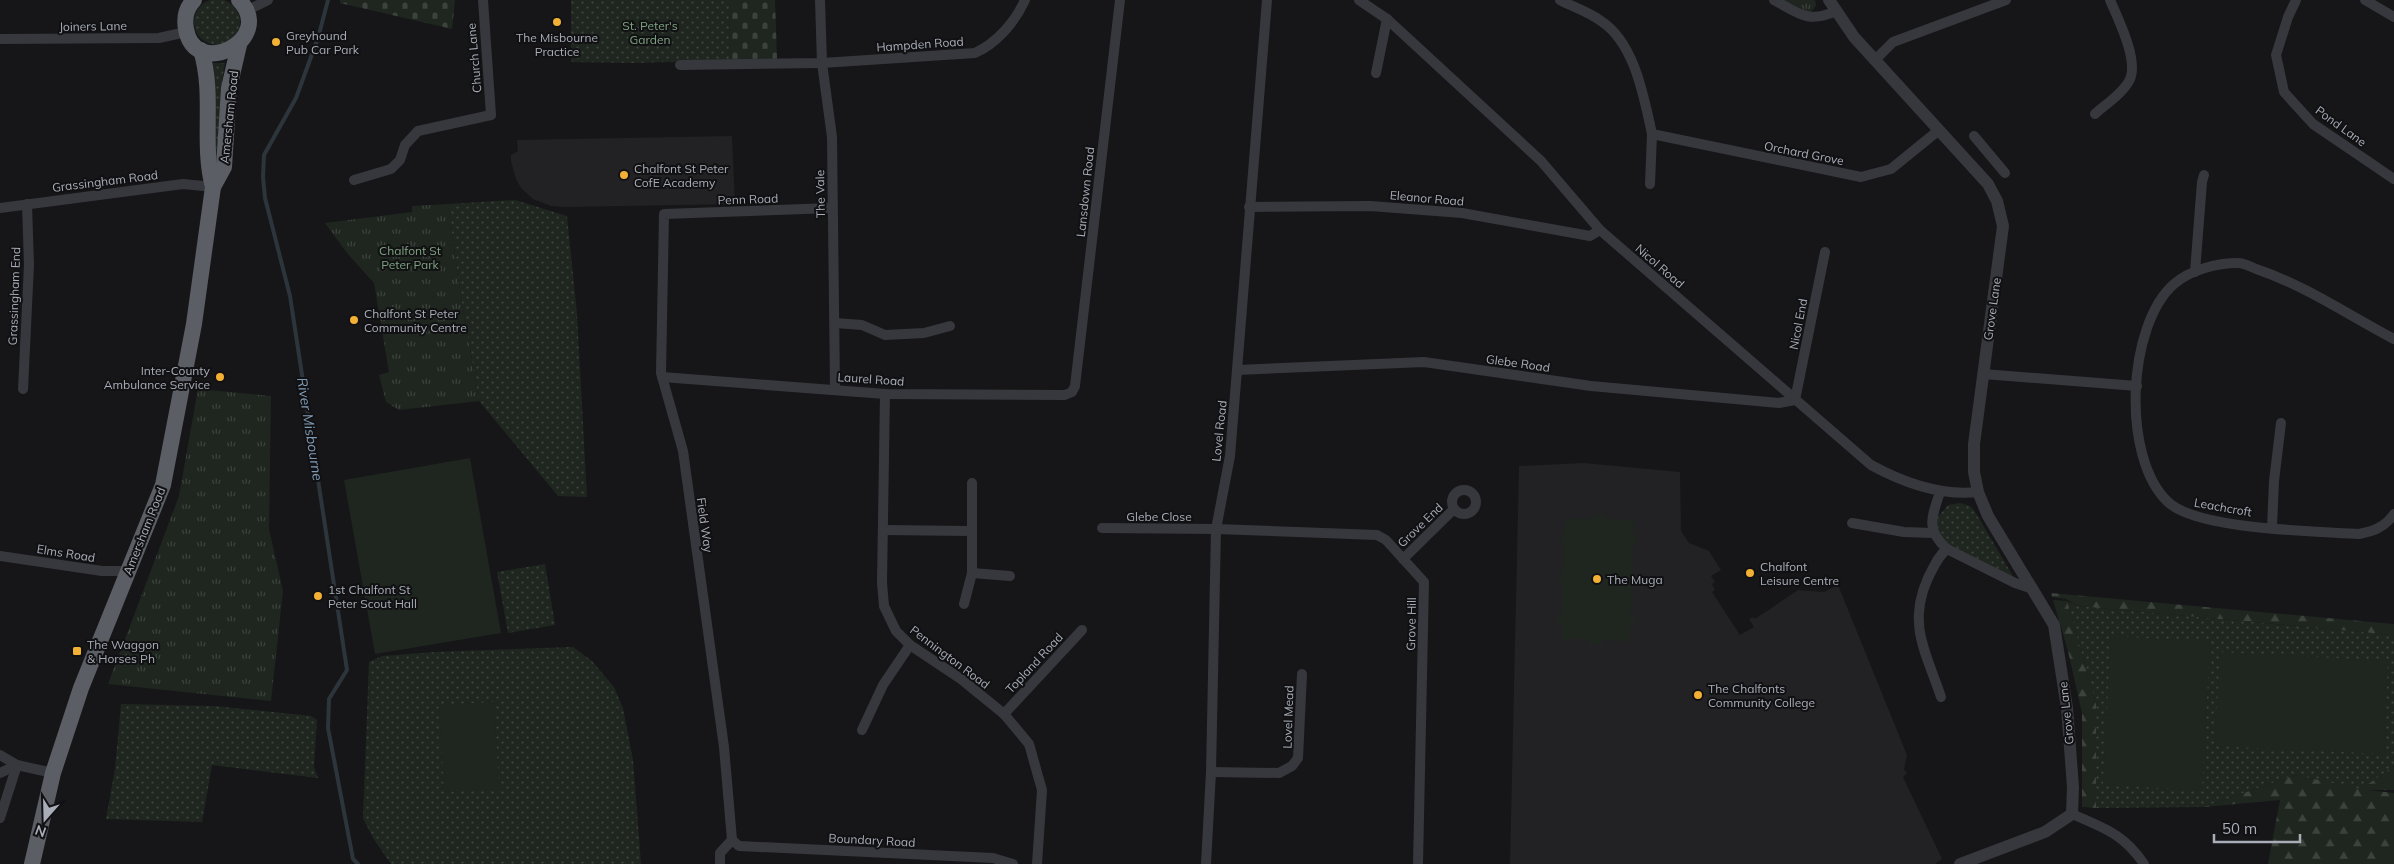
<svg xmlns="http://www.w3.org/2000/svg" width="2394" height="864" font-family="Mulish,sans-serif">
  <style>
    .built { fill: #222225 }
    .grass { fill: url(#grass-dots) }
    .forest { fill: url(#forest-firs) }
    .cemetery { fill: url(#cemetery-stones) }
    .park { fill: url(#park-tufts) }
    .pitch { fill: #1e261f }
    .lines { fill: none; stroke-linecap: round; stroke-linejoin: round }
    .stream { stroke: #2c353c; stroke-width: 4 }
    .minor { stroke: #37383d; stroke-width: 10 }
    .tertiary { stroke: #37383d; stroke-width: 12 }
    .trunk { stroke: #5b5e65; stroke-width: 16 }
    .poi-dot { fill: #f2b134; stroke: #111113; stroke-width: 2 }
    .labels { text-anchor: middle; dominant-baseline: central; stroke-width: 4; stroke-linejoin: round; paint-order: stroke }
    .park-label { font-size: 12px; fill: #7fa381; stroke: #111113 }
    .street-label { font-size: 12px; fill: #a8adb8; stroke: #111113 }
    .poi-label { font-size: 12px; fill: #a8adb8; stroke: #111113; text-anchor: start }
    .water-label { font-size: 14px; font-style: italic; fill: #7f9bb3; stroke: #111113 }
  </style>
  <defs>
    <pattern id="grass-dots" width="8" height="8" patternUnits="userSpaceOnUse" patternTransform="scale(1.25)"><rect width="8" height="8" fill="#1e261f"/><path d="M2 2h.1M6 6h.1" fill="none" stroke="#3c433d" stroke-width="1.8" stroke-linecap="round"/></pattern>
    <pattern id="forest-firs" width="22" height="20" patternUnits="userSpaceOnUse" patternTransform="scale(1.25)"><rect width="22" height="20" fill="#1e261f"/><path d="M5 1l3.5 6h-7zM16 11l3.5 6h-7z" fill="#3c433d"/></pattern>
    <pattern id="cemetery-stones" width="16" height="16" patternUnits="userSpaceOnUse" patternTransform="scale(1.25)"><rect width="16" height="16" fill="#1e261f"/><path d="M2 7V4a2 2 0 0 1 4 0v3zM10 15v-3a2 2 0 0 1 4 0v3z" fill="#3c433d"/></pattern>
    <pattern id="park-tufts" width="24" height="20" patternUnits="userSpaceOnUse" patternTransform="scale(1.25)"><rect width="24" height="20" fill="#1e261f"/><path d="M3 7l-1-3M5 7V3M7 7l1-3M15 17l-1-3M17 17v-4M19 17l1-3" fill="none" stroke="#3c433d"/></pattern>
  </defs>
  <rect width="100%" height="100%" fill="#161618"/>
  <g class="built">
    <path d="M732,136l3,68 -169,3 -15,-1 -18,-7 -12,-11 -5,-9 -5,-18v-6l7,-4 -1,-11z"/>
    <path d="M1584,463l96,9 1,59 8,12 20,8 12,19 -10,6 4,6 -3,2 3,6 -3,2 28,43 14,-8 -5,-8 5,-2 1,2 43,-29 26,2 14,-7 69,170 -3,14 3,4 -4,4 39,82 -7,5h-425l9,-398z"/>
  </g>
  <g class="grass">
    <circle cx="217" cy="22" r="23"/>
    <path d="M571,0h158l1,60 -95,3 -64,-1z"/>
    <path d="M213,63h12l-3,18 -6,87z"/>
    <path d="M515,200l52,16 10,98 10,183 -29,-1 -79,-95 -19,-110 -12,-87z"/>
    <path d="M1960,503l10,3 4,4 39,66c-14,-1 -64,-28 -72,-39 -4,-5 -4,-12 -4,-19l11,-13z"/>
    <path d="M545,564l10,61 -47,8 -11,-61z"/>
    <path d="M2067,601l11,5 316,29v131l-33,24 -66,-15 -91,32 -108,1v-104z"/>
    <path d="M573,647l19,14 22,26 9,21 10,52 8,104h-250l-18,-26 -10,-20 6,-156 13,-6 53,-4z"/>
    <path d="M121,704l93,2 97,10 6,4 -3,47 4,11 -106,-13 -10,57 -96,-3 9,-50z"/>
  </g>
  <g class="forest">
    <path d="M2051,593l343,31v11l-316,-29 -12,-7 -14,-2z"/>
    <path d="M2053,600l14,1 29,103v104l-14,-1v-94l-14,-62z"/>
    <path d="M2394,766v24h-27l27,3v71h-126l12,-64 -76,7 91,-32 66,14z"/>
  </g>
  <g class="cemetery">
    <path d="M340,0h115l-3,29 -112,-26z"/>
    <path d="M729,0h46l2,59 -47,1z"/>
  </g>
  <g class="park">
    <path d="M1783,0h32l1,5 -3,5 -5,2z"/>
    <path d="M448,204l12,87 19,110 -80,9 -13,-8 -7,-27 10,-3 -15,-89 -27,-30 -22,-30 87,-11v-6z"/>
    <path d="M198,389l73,7 -2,133 14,62 -12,110 -163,-17 71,-188z"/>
  </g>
  <g class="pitch">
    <path d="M470,458l31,175 -126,21 -31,-174z"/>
    <path d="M1593,515l12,1v3l29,1 -1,16 4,1 -1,6 -3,1 -1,32 4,1 -1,7h-3l-1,33h3v6l-3,1 -1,17 -27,-1v4h-14v-5h-27v-16l-5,-1v-7l5,-1 1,-32h-4v-8h4l1,-32h-3v-8h4v-16l28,1z"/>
    <path d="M2111,636l99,6 -8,148 -99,-5z"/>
    <path d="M2220,652l168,9 -4,93 -169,-8z"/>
    <path d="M494,702l5,87 -55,3 -5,-87z"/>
  </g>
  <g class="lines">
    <path class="stream" d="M328,0l-10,38 -22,60 -32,57 -1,22 2,21 25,98 57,374 -18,29 -1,29 25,131 5,5"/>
    <g class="minor">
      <path d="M820,0l2,63 10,74 3,252"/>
      <path d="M1359,0l28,19 154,142 59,69 271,235c33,18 70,31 107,27"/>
      <path d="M1560,0c13,7 29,12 41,21 34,22 43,77 51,113l209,43 30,-8 48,-39"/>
      <path d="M1774,0c24,13 34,24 62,11"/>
      <path d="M2296,0l-8,17 -12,38 8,37 29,32 81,55"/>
      <path d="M2365,0l29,17"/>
      <path d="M246,11l22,-11"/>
      <path d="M0,39l159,-1 27,-6"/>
      <path d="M1876,59l17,-17 113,-42"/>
      <path d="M680,65l142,-2 153,-10c22,-10 40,-31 50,-53"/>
      <path d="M1376,73l11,-54"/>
      <path d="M2095,114c11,-10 27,-20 34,-33 11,-19 -11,-62 -19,-81"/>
      <path d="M1974,136l31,37"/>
      <path d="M354,180l37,-11 9,-9 5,-15 13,-14 73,-16 -8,-115"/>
      <path d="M1650,184l2,-50"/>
      <path d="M1249,207l121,-1 92,7 128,23 10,-6"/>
      <path d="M0,208l183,-24 30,3"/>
      <path d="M2195,272l7,-90 2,-7"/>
      <path d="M835,323l27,2 23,10 39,-2 26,-7"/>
      <path d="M2394,339c-44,-23 -88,-53 -135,-69 -6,-2 -14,-7 -21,-7 -21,0 -48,7 -64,21 -47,41 -53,174 -6,218 29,28 148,29 191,32 15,-3 26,-7 35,-20"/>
      <path d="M1237,370l187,-8 167,24 188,17 16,-3 30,-148"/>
      <path d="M1983,374l154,12"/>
      <path d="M662,377l223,17 180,1 7,-3 3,-6 45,-386"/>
      <path d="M23,389l6,-124 -2,-61"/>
      <path d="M885,394l-3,189 2,23 12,25 14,14 51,34 43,35 25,30 13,46 -5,74"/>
      <circle cx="1464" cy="502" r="12"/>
      <path d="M1940,492c-8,25 -15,37 7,57l68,34 18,6"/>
      <path d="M1852,523l52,9 29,1"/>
      <path d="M2272,527l2,-46 7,-58"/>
      <path d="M1102,528l114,1 161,6 9,5 38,42 -6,282"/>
      <path d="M883,530l87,1"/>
      <path d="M0,556l102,15h26"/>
      <path d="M1403,559l51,-50"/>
      <path d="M972,573l38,3"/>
      <path d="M964,604l8,-31v-90"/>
      <path d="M1941,697c-15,-45 -34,-73 -13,-119 6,-11 9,-21 19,-29"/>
      <path d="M1004,714l78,-84"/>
      <path d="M862,730l21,-45 27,-40"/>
      <path d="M0,755l17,10"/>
      <path d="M1211,772l68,1 13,-7 6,-8 4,-84"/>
      <path d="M0,773l17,-8 36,8"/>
      <path d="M2072,814c32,14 52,20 72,50"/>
      <path d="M0,818l17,-53"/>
      <path d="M732,840l-8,-93 -41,-296 -22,-78 3,-159 168,-6"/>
      <path d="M732,840l7,6 254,12 20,6"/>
      <path d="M720,864v-11l12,-13"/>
      <path d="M1206,864l5,-92 5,-243 14,-73 37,-456"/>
    </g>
    <path class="tertiary" d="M1829,0l25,37 134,147 9,17 6,25 -29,218v28l4,20 10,24 66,109 13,83 6,79 -1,27 -27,18 -85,32"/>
    <g class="trunk">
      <path d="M194,0c-8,8 -10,18 -8,29 9,52 91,10 53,-29"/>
      <path d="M201,50c14,45 0,92 12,137"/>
      <path d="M32,864l21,-91 28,-85 82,-203 31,-161 19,-137 11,-20 5,-79 10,-43"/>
    </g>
  </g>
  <g class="poi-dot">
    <circle cx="557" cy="22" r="5"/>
    <circle cx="276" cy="42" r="5"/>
    <circle cx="624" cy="175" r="5"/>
    <circle cx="354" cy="320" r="5"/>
    <circle cx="220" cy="377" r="5"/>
    <circle cx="1750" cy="573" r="5"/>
    <circle cx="1597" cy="579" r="5"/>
    <circle cx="318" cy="596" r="5"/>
    <rect x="72" y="646" width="10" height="10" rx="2.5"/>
    <circle cx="1698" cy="695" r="5"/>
  </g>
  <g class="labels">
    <g class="park-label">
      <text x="650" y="25">St. Peter's<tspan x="650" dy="14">Garden</tspan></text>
      <text x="410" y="250">Chalfont St<tspan x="410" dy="14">Peter Park</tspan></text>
    </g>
    <g class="street-label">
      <text transform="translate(93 26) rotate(-1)">Joiners Lane</text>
      <text transform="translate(920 44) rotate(-4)">Hampden Road</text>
      <text transform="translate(474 58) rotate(-95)">Church Lane</text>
      <text transform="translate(229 117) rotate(-84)">Amersham Road</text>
      <text transform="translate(2341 126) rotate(36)">Pond Lane</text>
      <text transform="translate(1804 153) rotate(11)">Orchard Grove</text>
      <text transform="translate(105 181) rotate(-7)">Grassingham Road</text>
      <text transform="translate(1085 192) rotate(-84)">Lansdown Road</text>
      <text transform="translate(820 194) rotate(-91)">The Vale</text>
      <text transform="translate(1427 198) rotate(5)">Eleanor Road</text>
      <text transform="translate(748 199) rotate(-2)">Penn Road</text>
      <text transform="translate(1660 266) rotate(41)">Nicol Road</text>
      <text transform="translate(14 296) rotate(-88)">Grassingham End</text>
      <text transform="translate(1992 309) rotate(-82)">Grove Lane</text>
      <text transform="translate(1798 324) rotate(-79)">Nicol End</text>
      <text transform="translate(1518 363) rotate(8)">Glebe Road</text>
      <text transform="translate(871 379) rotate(4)">Laurel Road</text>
      <text transform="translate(1219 431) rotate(-84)">Lovel Road</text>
      <text transform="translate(2223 507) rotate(10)">Leachcroft</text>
      <text x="1159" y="516">Glebe Close</text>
      <text transform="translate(705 525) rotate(82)">Field Way</text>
      <text transform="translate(1420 525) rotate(-44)">Grove End</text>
      <text transform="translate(144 531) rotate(-68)">Amersham Road</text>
      <text transform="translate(66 553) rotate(9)">Elms Road</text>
      <text transform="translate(1411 624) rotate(-89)">Grove Hill</text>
      <text transform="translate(950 657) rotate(37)">Pennington Road</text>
      <text transform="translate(1034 663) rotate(-47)">Topland Road</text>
      <text transform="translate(2066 713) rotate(-96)">Grove Lane</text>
      <text transform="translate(1288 717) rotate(-88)">Lovel Mead</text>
      <text transform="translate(872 840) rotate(3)">Boundary Road</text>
    </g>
    <g class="poi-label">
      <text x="286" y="35">Greyhound<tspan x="286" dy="14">Pub Car Park</tspan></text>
      <text x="557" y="37" text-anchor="middle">The Misbourne<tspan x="557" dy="14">Practice</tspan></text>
      <text x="634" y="168">Chalfont St Peter<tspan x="634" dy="14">CofE Academy</tspan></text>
      <text x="364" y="313">Chalfont St Peter<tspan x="364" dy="14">Community Centre</tspan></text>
      <text x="210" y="370" text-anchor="end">Inter-County<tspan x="210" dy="14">Ambulance Service</tspan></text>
      <text x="1760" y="566">Chalfont<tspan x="1760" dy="14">Leisure Centre</tspan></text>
      <text x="1607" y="579">The Muga</text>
      <text x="328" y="589">1st Chalfont St<tspan x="328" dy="14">Peter Scout Hall</tspan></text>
      <text x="87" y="644">The Waggon<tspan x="87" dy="14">&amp; Horses Ph</tspan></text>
      <text x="1708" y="688">The Chalfonts<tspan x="1708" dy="14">Community College</tspan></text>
    </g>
    <g class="water-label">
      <text transform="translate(310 429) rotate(81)">River Misbourne</text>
    </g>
  </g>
  <g transform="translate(45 819) rotate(200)" stroke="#111113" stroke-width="4" paint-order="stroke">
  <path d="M0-4L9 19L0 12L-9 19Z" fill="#a8adb8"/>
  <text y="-8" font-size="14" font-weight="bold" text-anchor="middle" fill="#a8adb8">N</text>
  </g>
  <path d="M2214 834v8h86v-8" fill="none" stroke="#a8adb8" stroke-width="2.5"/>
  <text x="2222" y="834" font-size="15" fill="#a8adb8" stroke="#111113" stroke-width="4" paint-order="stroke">50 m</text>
</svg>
